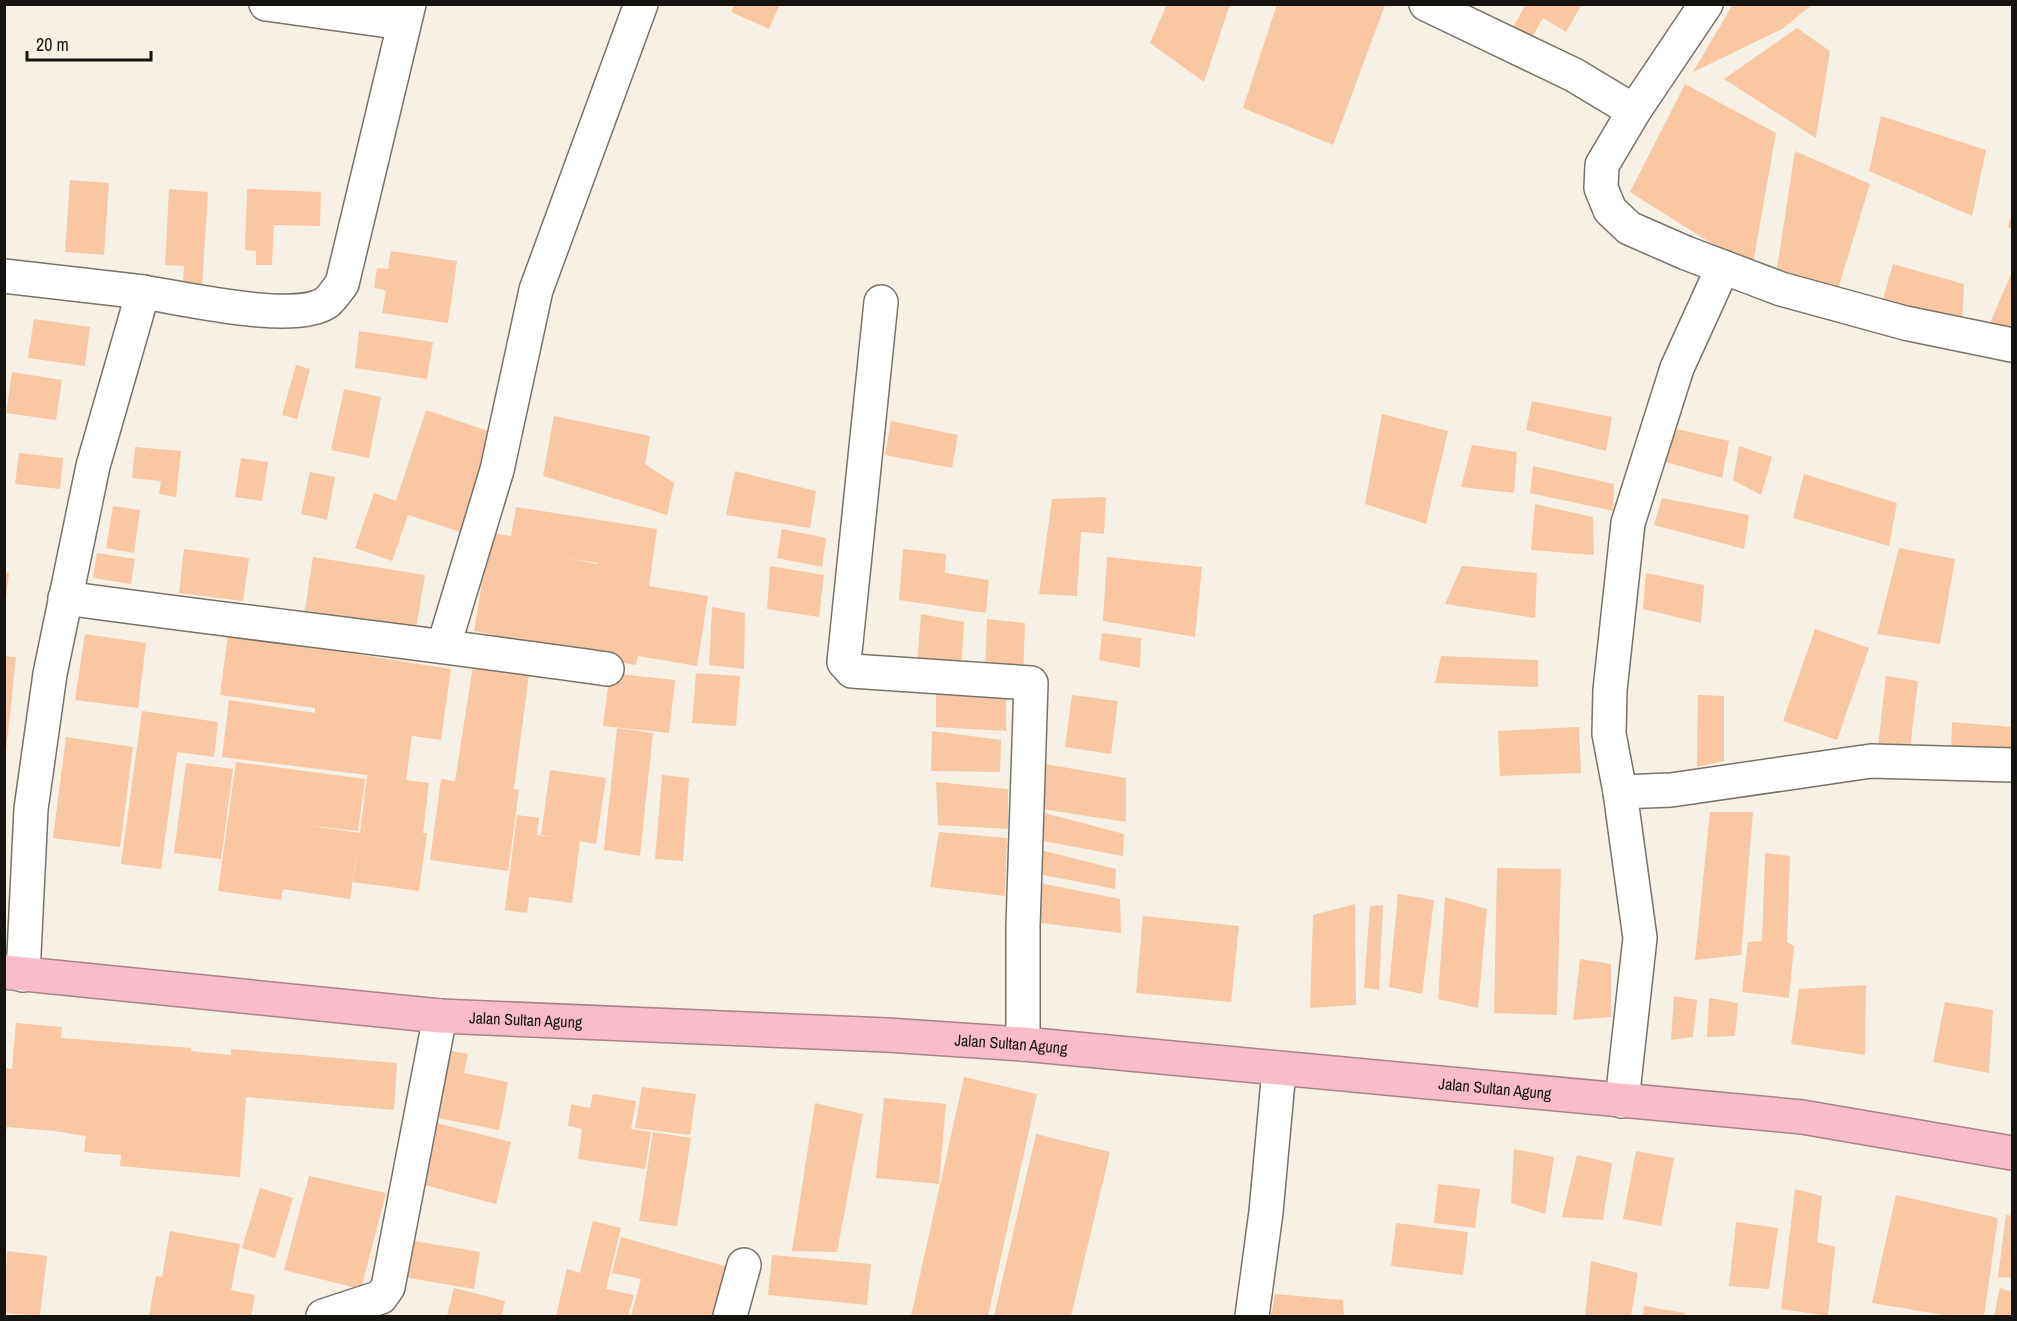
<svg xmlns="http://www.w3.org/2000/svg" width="2017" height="1321" font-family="'Archivo Narrow',sans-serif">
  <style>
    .building { fill: #f9c7a2; fill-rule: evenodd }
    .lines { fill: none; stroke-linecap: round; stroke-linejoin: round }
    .minor-casing { stroke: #787369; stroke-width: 36 }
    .highway-casing { stroke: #a98189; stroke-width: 36 }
    .minor { stroke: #fff; stroke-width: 33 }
    .highway { stroke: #f8bcca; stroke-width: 33 }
    .labels { text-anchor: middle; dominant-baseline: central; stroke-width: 4.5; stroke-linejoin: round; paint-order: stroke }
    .street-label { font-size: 16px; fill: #161410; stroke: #f7f1e5 }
  </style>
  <rect width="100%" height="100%" fill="#f7f1e5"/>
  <g class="building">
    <path d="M735,4h45l-11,25 -38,-17z"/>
    <path d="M1167,4h63l-26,78 -54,-39z"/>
    <path d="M1277,4l108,1 -52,140 -90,-37z"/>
    <path d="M1526,4h56l-16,28 -23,-14 -12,21 -19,-10z"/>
    <path d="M1733,4h80l-31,25 -89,43z"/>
    <path d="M1797,28l33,23 -14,87 -92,-59z"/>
    <path d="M1685,84l91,49 -24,136 -122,-77z"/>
    <path d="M1881,116l105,34 -14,66 -103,-45z"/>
    <path d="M1795,151l75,33 -33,108 -61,-17z"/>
    <path d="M70,180l39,3 -5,72 -39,-3z"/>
    <path d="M169,189l39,3 -6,93 -19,-1 1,-18 -19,-1z"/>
    <path d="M247,189l74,3 -1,34 -46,-1 -2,40h-16v-14l-11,-1z"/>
    <path d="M2012,213v16l-4,-2z"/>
    <path d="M391,251l66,10 -9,62 -66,-10 4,-23 -12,-2 3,-20 11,1z"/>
    <path d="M1893,264l71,20 -2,40 -81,-18z"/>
    <path d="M2012,272v63l-25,-5z"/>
    <path d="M34,319l56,8 -5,39 -57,-8z"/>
    <path d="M359,331l74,11 -6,37 -72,-11z"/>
    <path d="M296,365l14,4 -13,50 -15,-4z"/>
    <path d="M12,372l50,8 -6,40 -50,-7z"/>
    <path d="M344,389l37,8 -12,61 -38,-8z"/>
    <path d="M1532,401l80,16 -6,34 -80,-21z"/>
    <path d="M426,410l71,24 -33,99 -56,-18 -16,46 -37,-13 19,-55 22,8z"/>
    <path d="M1382,414l66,17 -22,93 -61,-20z"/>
    <path d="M554,416l96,20 -5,28 29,19 -7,32 -124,-39z"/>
    <path d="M891,421l67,14 -6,33 -67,-13z"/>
    <path d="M1672,428l57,13 -7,37 -60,-17z"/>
    <path d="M1472,445l45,7 -3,41 -53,-6z"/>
    <path d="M1739,446l33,11 -11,38 -28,-15z"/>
    <path d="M135,447l46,4 -5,46 -17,-3 2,-13 -29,-3z"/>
    <path d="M19,453l44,5 -3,31 -45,-5z"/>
    <path d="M241,458l27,4 -6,39 -27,-4z"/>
    <path d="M1533,466l81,18 -1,27 -83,-18z"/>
    <path d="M735,471l81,20 -6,37 -84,-13z"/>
    <path d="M310,472l25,5 -8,43 -26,-6z"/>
    <path d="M1804,474l93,29 -8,43 -96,-28z"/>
    <path d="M1106,497l-2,37 -23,-2 -4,64 -38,-2 13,-95z"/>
    <path d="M1662,498l87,17 -5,34 -90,-24z"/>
    <path d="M1535,504l58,13 1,38 -63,-5z"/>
    <path d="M113,506l27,4 -6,43 -28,-5z"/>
    <path d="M516,507l141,22 -8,57 59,10 -11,70 -59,-10 -2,9 -142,-24 1,-6 -21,-4 16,-98 21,3zM566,558l32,5 -1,1z"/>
    <path d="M782,529l44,9 -4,29 -45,-9z"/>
    <path d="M1899,548l56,11 -15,85 -63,-10z"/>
    <path d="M184,549l65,9 -6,43 -64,-8z"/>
    <path d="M903,549l43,5 -1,19 44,7 -3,33 -87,-13z"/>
    <path d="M97,553l38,6 -4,25 -38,-6z"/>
    <path d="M313,557l112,18 -11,66 -111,-18z"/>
    <path d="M1107,557l95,10 -7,70 -92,-16z"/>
    <path d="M770,566l54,9 -5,42 -52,-8z"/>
    <path d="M1462,566l75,7 -2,45 -90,-14z"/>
    <path d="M4,572l5,1 -3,25h-2z"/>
    <path d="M1646,573l58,12 -3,38 -58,-14z"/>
    <path d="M712,607l33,6 -1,56 -35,-4z"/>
    <path d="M921,614l43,8 -3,49 -44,-7z"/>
    <path d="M987,619l38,4 -2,54 -38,-4z"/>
    <path d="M1815,629l54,19 -32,92 -54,-19z"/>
    <path d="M1102,633l39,5 -1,30 -41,-8z"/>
    <path d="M85,634l61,9 -8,65 -63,-8z"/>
    <path d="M228,634l223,35 -10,71 -29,-4 -6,44 23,3 -6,50h4l-8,58 -66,-9 4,-32 -7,49 -67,-10 -2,11 -63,-9 18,-129 129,17 -7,52 -54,-6 56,8 7,-58 -145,-18 7,-57 86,13v-5l-95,-13z"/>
    <path d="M4,656l12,1 -10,95h-2z"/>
    <path d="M1441,656l97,4v27l-103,-4z"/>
    <path d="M473,666l56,8 -15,115 5,1 -11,81 -78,-11 11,-81 14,2z"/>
    <path d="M610,673l65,7 -6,53 -66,-7z"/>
    <path d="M696,673l44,3 -4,50 -44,-3z"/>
    <path d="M1886,676l32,5 -8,68 -32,-2z"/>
    <path d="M936,687l70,8v36l-70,-4z"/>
    <path d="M1072,695l46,6 -7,53 -46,-7z"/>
    <path d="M1698,695l26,1v65l-27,6z"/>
    <path d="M142,711l76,11 -4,35 -37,-5 -16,117 -40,-5z"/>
    <path d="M1952,722l60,5v30l-61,-2z"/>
    <path d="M1579,727l2,46 -81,3 -2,-45z"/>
    <path d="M617,728l36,5 -13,123 -36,-6z"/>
    <path d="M932,731l69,9 -1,32 -69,-1z"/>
    <path d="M66,737l67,10 -13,100 -67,-9z"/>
    <path d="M1034,762l92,16v44l-91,-14z"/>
    <path d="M186,763l47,6 -12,90 -47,-6z"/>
    <path d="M550,770l56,8 -10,66 -16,-3 -8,62 -43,-6 -2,16 -22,-3 12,-95 22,3 -2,17 23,3 -19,-3z"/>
    <path d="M662,775l27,3 -6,83 -28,-2z"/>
    <path d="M936,782l72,7v40l-70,-4z"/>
    <path d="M1710,812h43l-12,143 -46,5z"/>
    <path d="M1045,813l79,21 -1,22 -80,-15z"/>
    <path d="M939,832l68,6 -2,58 -75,-9z"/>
    <path d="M1037,849l79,20 -1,20 -82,-16z"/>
    <path d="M1765,853l25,3 -3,86 7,4 -5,52 -47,-6 6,-50 14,-1z"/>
    <path d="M1497,868l64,1 -4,146 -63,-2z"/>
    <path d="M1029,881l91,18 1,34 -96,-12z"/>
    <path d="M1398,894l36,6 -12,94 -33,-7z"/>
    <path d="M1445,897l42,12 -9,99 -40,-9z"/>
    <path d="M1355,904l1,101 -46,3 3,-93z"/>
    <path d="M1383,905l-4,85 -15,-2 6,-82z"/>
    <path d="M1143,916l96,10 -8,76 -95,-9z"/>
    <path d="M1580,959l31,5v53l-38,3z"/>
    <path d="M1866,985l-1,70 -74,-11 8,-55z"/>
    <path d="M1674,996l23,4 -4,37 -22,3z"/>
    <path d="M1709,998l29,5 -3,33 -28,1z"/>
    <path d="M1945,1002l48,8 -4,63 -56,-11z"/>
    <path d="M16,1023l46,4 -1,11 130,10 -1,3 41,4v-6l166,14 -3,47 -148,-13 -6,80 -120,-11 1,-11 -37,-3 2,-16 -32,-5 -47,-4 -3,13v-72l8,1z"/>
    <path d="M436,1048l32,6 -4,19 44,9 -9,48 -77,-15z"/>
    <path d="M964,1077l73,17 -49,222h-77z"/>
    <path d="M642,1087l54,7 -6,41 -55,-7z"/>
    <path d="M593,1094l43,7 -5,28 20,3 -6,37 -67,-10 4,-30 -14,-3 3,-22 19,4z"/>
    <path d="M884,1098l62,6 -7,80 -63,-6z"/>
    <path d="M815,1103l48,11 -26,138 -45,-1z"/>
    <path d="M425,1120l86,22 -15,62 -83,-22z"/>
    <path d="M653,1132l38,6 -14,88 -38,-5z"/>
    <path d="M1036,1134l74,18 -39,164h-77z"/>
    <path d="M1514,1149l40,8 -9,57 -34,-11z"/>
    <path d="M1636,1151l38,7 -13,68 -38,-7z"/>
    <path d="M1577,1155l35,8 -9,57 -41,-3z"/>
    <path d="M309,1176l77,17 -25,96 -77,-19z"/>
    <path d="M1438,1184l42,5 -5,39 -41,-5z"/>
    <path d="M260,1188l33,10 -18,60 -33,-10z"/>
    <path d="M1795,1189l27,7 -5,46 18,5 -7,69 -47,-7z"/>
    <path d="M1896,1195l102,23 -14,98h-34l-78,-13z"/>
    <path d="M2006,1215l6,1v62l-14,-1z"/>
    <path d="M593,1221l28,7 -15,61 28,6 -6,21h-72l11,-47 13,4z"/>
    <path d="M1736,1222l42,6 -9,61 -40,-3z"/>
    <path d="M1396,1223l72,9 -5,43 -72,-9z"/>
    <path d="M170,1231l70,13 -9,46 24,5 -4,21h-102l7,-40 6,1z"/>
    <path d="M621,1237l107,30 -14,49h-83l10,-37 -29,-6z"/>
    <path d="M408,1240l72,12 -6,37 -71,-12z"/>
    <path d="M7,1251l40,5 -7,60 -36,-3z"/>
    <path d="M772,1255l99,9 -4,41 -99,-10z"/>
    <path d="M1591,1261l47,12 -7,43h-46z"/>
    <path d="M454,1288l51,13 -4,15h-54z"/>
    <path d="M2000,1288l12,4v24h-18z"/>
    <path d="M1275,1294l68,6 1,16h-73z"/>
    <path d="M1644,1306l41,7v3h-42z"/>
    <path d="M375,1310l21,6h-22z"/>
  </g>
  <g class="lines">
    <g class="minor-casing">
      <g id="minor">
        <path d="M266,4l137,19"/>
        <path d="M1426,4l148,71 60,36"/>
        <path d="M1706,4l-72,107 -32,54 -1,23 9,22 19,18 57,25 95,36 124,34 107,22"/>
        <path d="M1723,267l-46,101 -49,155 -18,167 -1,44 11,58 51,-2 200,-29 141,4"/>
        <path d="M4,276l139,16"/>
        <path d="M881,302l-37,360 8,9 179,12 -8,243v118"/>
        <path d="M65,598c181,25 362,45 542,71"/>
        <path d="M444,645l53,-175 39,-180 105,-286"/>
        <path d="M1620,792l20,146 -18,163"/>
        <path d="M23,975l8,-166 19,-135 43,-208 50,-174c39,6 154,33 184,10 5,-4 10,-12 15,-18l67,-280"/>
        <path d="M323,1316l58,-19 7,-10 52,-271"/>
        <path d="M730,1316l14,-51"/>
        <path d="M1252,1316l14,-104 13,-142"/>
      </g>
    </g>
    <g class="highway-casing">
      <g id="highway">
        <path id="s1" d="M4,972l436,44 447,19 136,9 779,73 210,36"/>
      </g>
    </g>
    <use href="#minor" class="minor"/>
    <use href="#highway" class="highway"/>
  </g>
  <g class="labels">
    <g class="street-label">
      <text stroke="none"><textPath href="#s1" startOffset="524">Jalan Sultan Agung</textPath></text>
      <text stroke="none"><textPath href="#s1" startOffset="1010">Jalan Sultan Agung</textPath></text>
      <text stroke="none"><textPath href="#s1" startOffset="1496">Jalan Sultan Agung</textPath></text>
    </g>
  </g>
  <rect width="2017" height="1321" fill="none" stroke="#161410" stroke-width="12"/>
  <path d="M27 51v9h124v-9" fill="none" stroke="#161410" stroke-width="3"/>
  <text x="36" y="51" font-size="18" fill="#161410" stroke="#f7f1e5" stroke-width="4.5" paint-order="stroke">20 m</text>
</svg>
